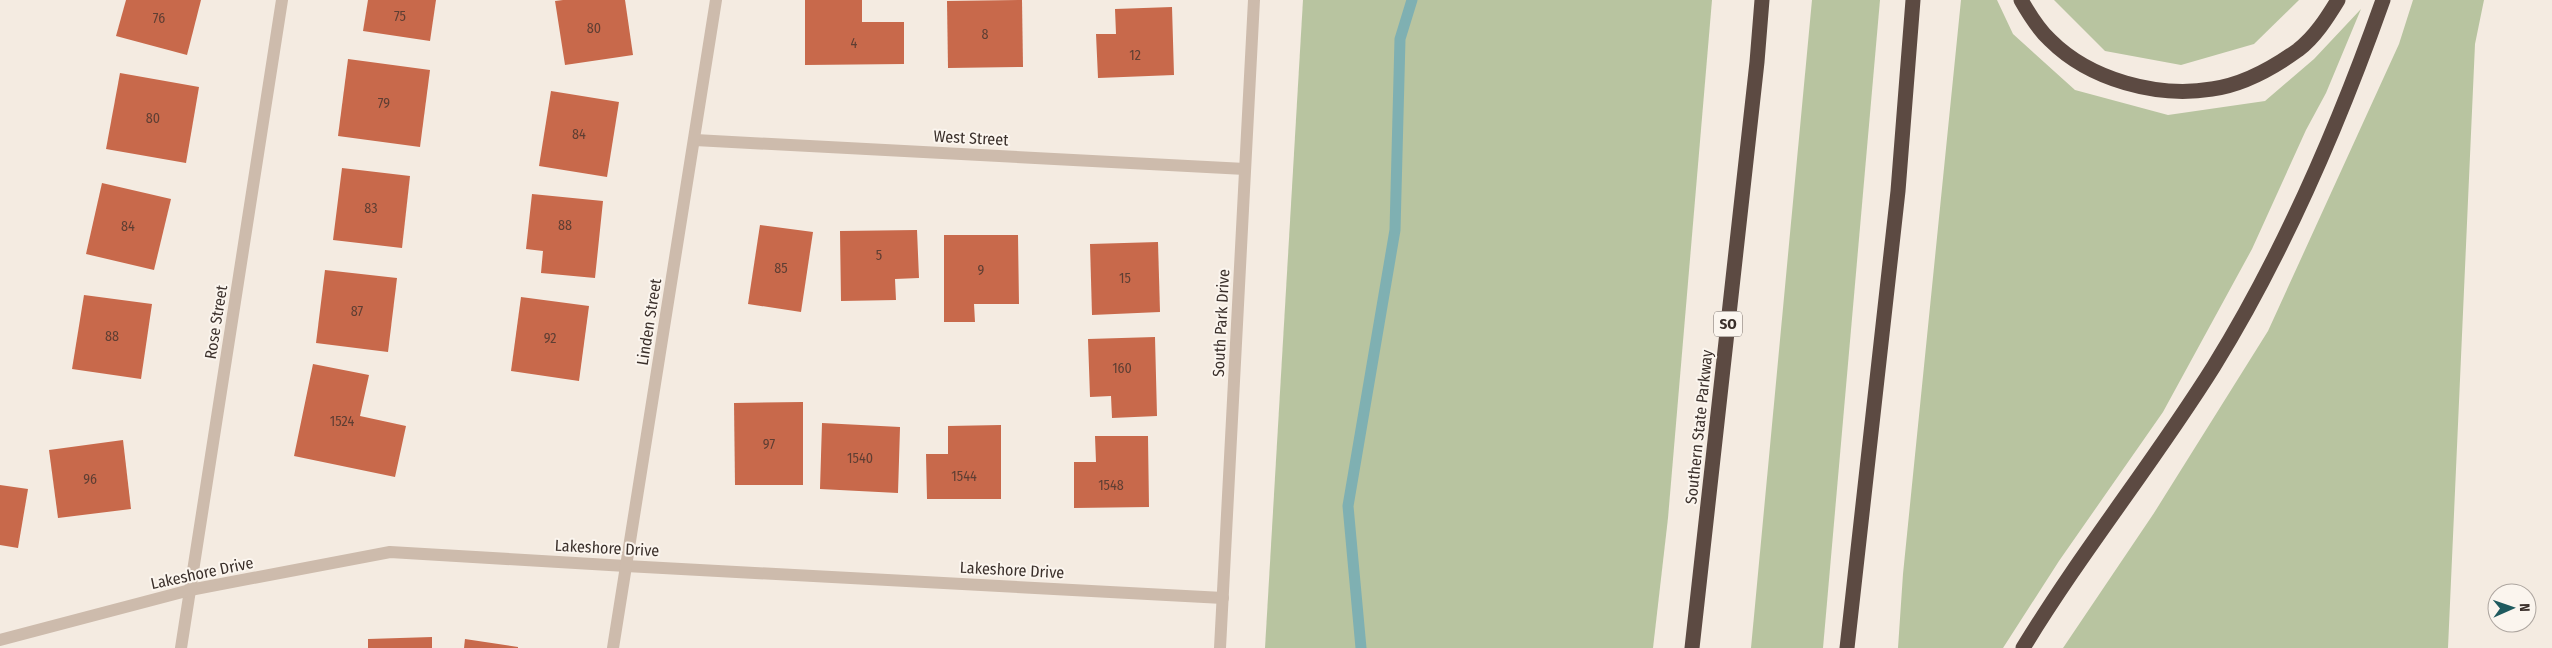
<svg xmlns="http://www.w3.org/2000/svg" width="2552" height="648" font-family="'Fira Sans Condensed',sans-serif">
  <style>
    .green { fill: #b8c4a0 }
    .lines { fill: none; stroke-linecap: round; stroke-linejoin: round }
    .stream { stroke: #7fb0b2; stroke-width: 11 }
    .building { fill: #c8694b }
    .minor { stroke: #cdbbac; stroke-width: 12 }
    .tertiary { stroke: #cdbbac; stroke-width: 12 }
    .motorway { stroke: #5c4a42; stroke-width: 15 }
    .labels { text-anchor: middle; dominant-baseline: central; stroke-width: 4; stroke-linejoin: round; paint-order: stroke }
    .number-label { font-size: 14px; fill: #5e3e33 }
    .shield { fill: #fbf5ee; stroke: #756b66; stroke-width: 1 }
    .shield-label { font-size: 15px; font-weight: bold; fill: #3b302b }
    .street-label { font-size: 16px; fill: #3b302b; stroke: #fbf5ee }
  </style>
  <rect width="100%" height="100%" fill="#f4ebe1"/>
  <g class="green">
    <path d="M1303,0h409l-44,518 -15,130h-388z"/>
    <path d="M1812,0h68l-57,648h-72z"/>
    <path d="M1961,0h36l16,34 62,56 93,25 97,-14 49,-42 47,-50 -35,84 -20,37 -54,119 -89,163 -104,149 -56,87h-105l5,-74z"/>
    <path d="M2054,0h245l-45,44 -73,21 -76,-14z"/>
    <path d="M2413,0h71l-9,44 -27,604h-385l91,-135 114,-182 131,-287z"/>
  </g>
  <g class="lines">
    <path class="stream" d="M1361,648l-13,-142 47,-276 5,-191 12,-39"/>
  </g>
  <g class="building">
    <path d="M126,0h75l-14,55 -71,-19z"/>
    <path d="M368,0h68l-6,41 -67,-10z"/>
    <path d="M563,0h62l8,55 -68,10 -10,-64z"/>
    <path d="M805,0h57v22h42v42l-99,1z"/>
    <path d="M1022,0l1,67 -75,1 -1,-67z"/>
    <path d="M1172,7l2,68 -76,3 -2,-44h20l-1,-25z"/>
    <path d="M348,59l82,11 -10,77 -82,-11z"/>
    <path d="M120,73l79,14 -13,76 -80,-14z"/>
    <path d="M551,91l68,11 -12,75 -68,-11z"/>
    <path d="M342,168l68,8 -8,72 -69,-8z"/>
    <path d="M102,183l69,16 -17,71 -68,-16z"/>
    <path d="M532,194l71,7 -8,77 -54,-5 2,-22 -17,-2z"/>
    <path d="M760,225l53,7 -12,80 -53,-8z"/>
    <path d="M917,230l2,48 -24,1 1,21 -55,1 -1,-70z"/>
    <path d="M944,235h74l1,69h-45l1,18h-31z"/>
    <path d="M1158,242l2,70 -68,3 -2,-71z"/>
    <path d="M325,270l72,8 -9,74 -72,-9z"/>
    <path d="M84,295l68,9 -11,75 -69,-10z"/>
    <path d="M521,297l68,9 -10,75 -68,-10z"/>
    <path d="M1155,337l2,79 -45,2 -1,-22 -21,1 -2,-58z"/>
    <path d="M313,364l56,11 -9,41 46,10 -11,51 -101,-21z"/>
    <path d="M803,402v83h-68l-1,-82z"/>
    <path d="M822,423l78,4 -2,66 -78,-4z"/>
    <path d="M1001,425v74h-74l-1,-45h22v-28z"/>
    <path d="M1095,436h53l1,71 -75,1v-46h22z"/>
    <path d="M123,440l8,69 -73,9 -9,-68z"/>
    <path d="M0,485l28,4 -10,59 -18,-3z"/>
    <path d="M432,637v11h-64v-9z"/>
    <path d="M465,639l53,8v1h-54z"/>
  </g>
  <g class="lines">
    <g class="minor">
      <path d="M695,140l550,29"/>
      <path d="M626,566l597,32"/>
      <path d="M181,648l101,-648"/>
      <path d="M1220,648l34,-648"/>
    </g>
    <g class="tertiary">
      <path d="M0,640l190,-50 200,-38 236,14"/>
      <path d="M613,648l103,-648"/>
    </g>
    <g class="motorway">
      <path d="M2021,0c8,14 17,29 29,40 40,40 107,58 162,49 30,-4 61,-21 86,-39 17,-13 29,-32 40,-50"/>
      <path d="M1692,648l65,-586 5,-62"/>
      <path d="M1847,648l51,-457 15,-191"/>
      <path d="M2023,648c59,-97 131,-186 191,-282 71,-115 124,-239 169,-366"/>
    </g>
  </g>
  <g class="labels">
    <g class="number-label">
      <text x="400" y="16">75</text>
      <text x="159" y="18">76</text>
      <text x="594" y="28">80</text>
      <text x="985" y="34">8</text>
      <text x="854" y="43">4</text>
      <text x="1135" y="55">12</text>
      <text x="384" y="103">79</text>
      <text x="153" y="118">80</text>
      <text x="579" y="134">84</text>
      <text x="371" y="208">83</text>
      <text x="565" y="225">88</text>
      <text x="128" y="226">84</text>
      <text x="879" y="255">5</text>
      <text x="781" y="268">85</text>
      <text x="981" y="270">9</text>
      <text x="1125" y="278">15</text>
      <text x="357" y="311">87</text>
      <text x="112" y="336">88</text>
      <text x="550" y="338">92</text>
      <text x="1122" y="368">160</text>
      <text x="342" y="421">1524</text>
      <text x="769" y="444">97</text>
      <text x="860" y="458">1540</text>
      <text x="964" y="476">1544</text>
      <text x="90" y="479">96</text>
      <text x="1111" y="485">1548</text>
    </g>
    <rect class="shield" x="1714" y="311.5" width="28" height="25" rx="4"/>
    <g class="shield-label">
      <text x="1728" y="324">SO</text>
    </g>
    <g class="street-label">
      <text transform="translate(971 138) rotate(3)">West Street</text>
      <text transform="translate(216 322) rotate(-81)">Rose Street</text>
      <text transform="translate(649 322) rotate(-81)">Linden Street</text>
      <text transform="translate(1221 323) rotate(-87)">South Park Drive</text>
      <text transform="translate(1699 427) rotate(-84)">Southern State Parkway</text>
      <text transform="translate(607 548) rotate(3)">Lakeshore Drive</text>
      <text transform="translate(1012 570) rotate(3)">Lakeshore Drive</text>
      <text transform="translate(202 573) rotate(-12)">Lakeshore Drive</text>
    </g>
  </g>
  <g transform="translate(2512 608) rotate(88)"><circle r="24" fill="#fbf5ee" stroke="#aea6a0"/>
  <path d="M0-4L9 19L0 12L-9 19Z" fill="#1f5a5e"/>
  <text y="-8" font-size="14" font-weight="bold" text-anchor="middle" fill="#3b302b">N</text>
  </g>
</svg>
